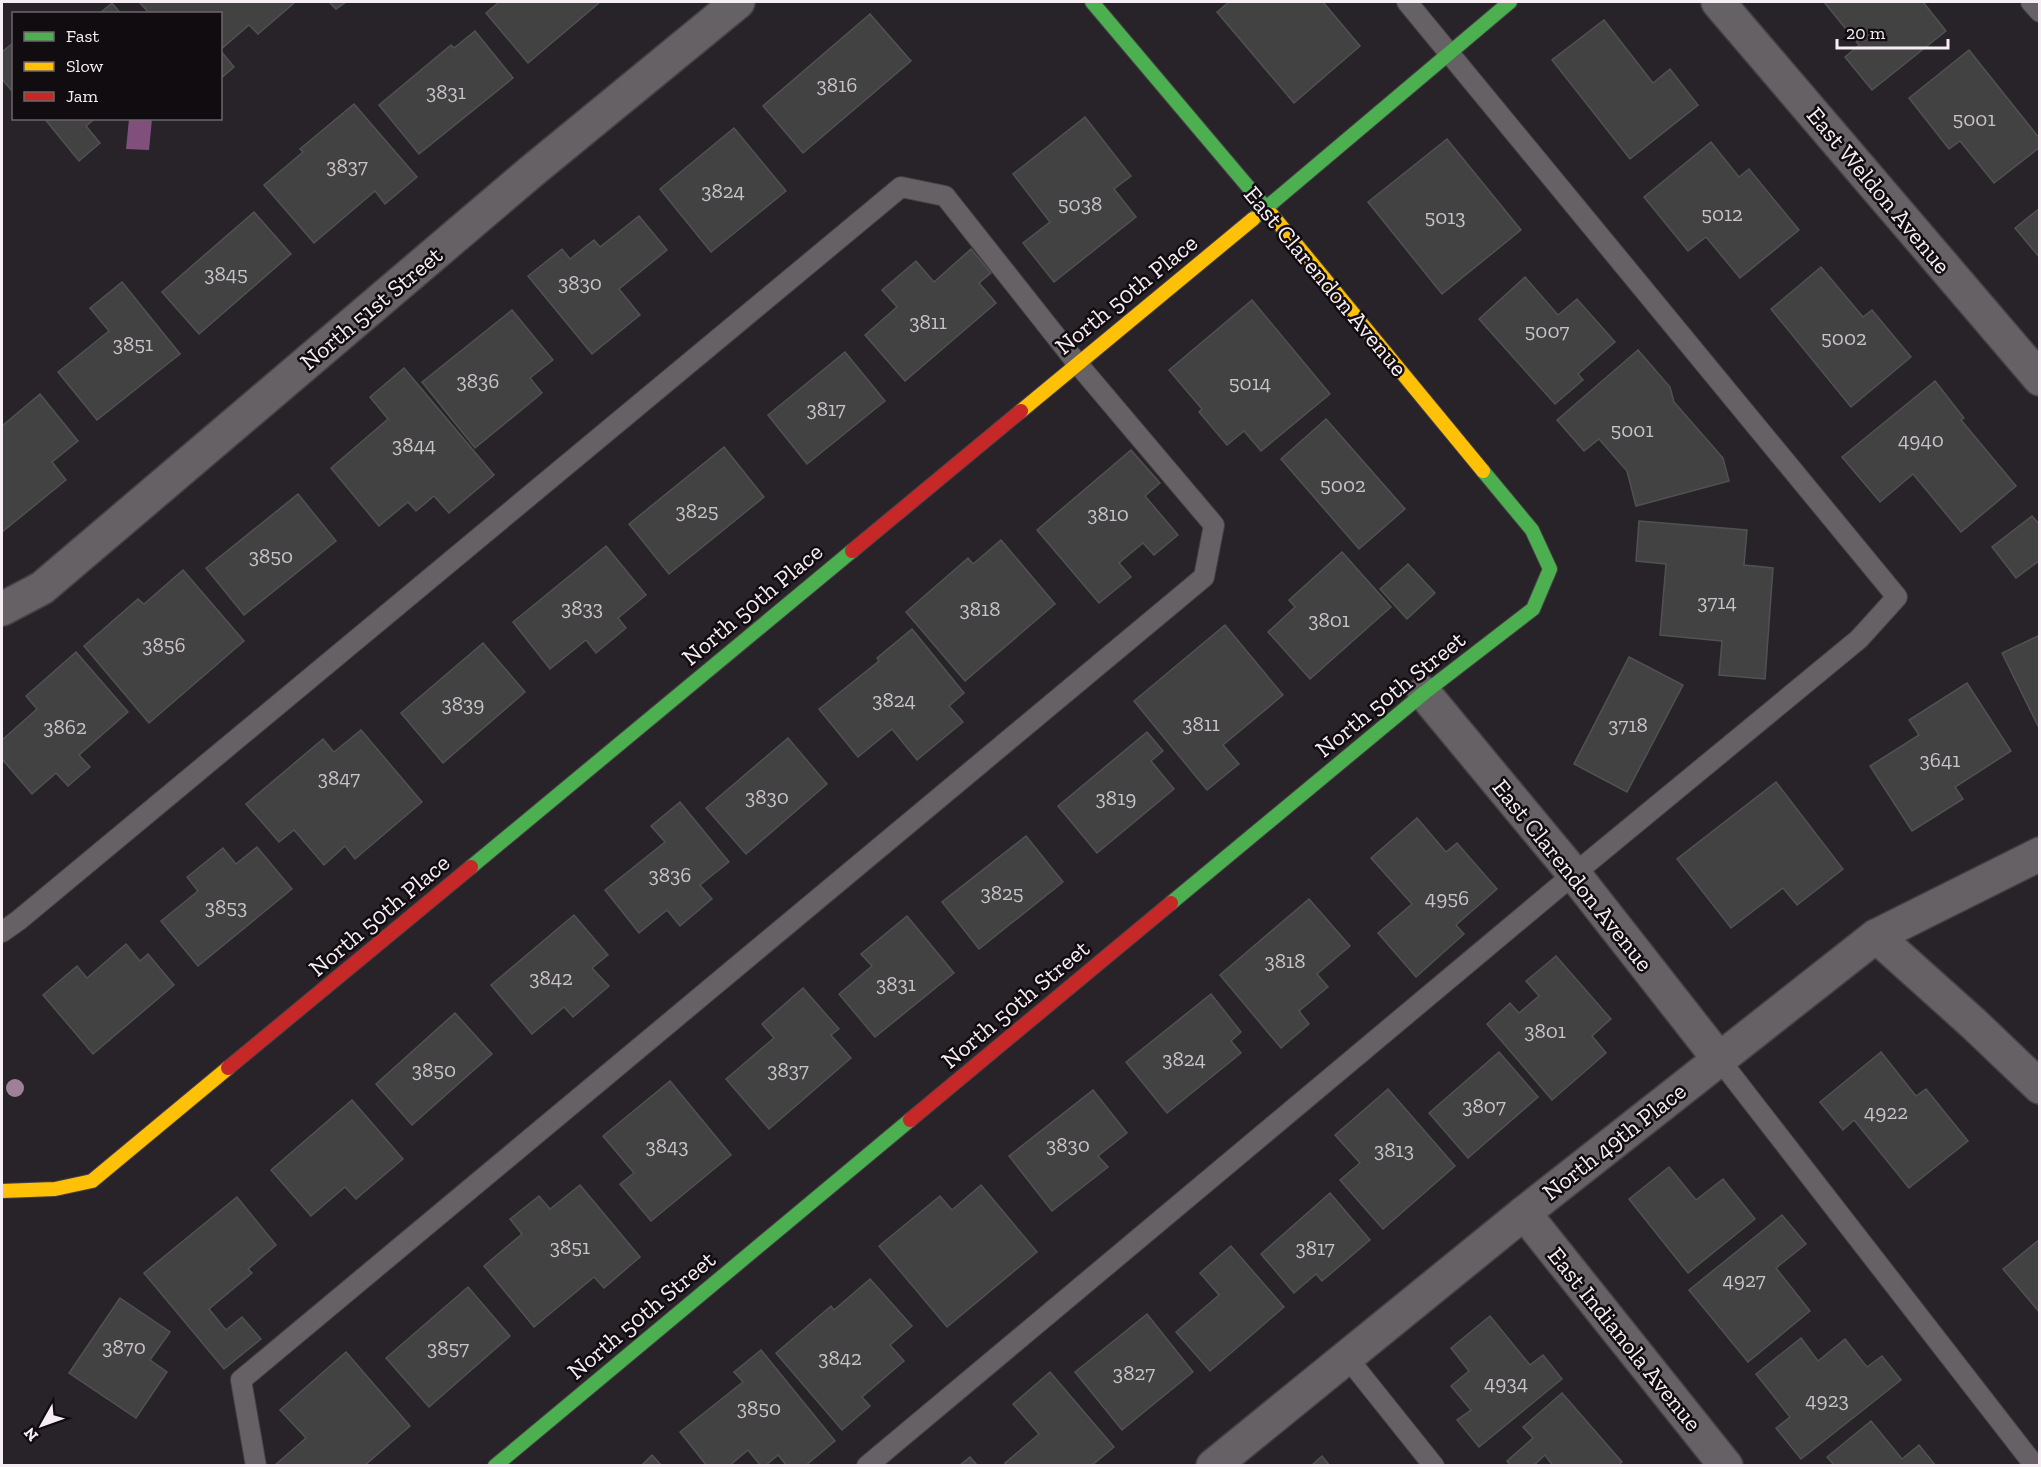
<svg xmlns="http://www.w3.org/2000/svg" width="2041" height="1467" font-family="'Zilla Slab',serif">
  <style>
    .water { fill: #814f7c }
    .building { fill: #424243; stroke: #505252; stroke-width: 1.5 }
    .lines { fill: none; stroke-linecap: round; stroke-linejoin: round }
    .lane-casing { stroke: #474146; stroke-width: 22 }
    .street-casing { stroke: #474146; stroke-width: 36 }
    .fast-casing { stroke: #474146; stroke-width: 16 }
    .slow-casing { stroke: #474146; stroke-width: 16 }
    .jam-casing { stroke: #474146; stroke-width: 16 }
    .lane { stroke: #656164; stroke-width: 20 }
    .street { stroke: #656164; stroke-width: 33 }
    .fast { stroke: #4caf50; stroke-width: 14 }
    .slow { stroke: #ffc107; stroke-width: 14 }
    .jam { stroke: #c62828; stroke-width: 14 }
    .tree { fill: #9e809a }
    .labels { text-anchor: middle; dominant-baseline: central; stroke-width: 5; stroke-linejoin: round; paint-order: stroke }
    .number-label { font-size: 21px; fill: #c9c3c8 }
    .street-label { font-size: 24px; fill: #f6eef4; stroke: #110c10 }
  </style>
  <rect width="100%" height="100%" fill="#282328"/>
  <path class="water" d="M129,119h23l-3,31 -23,-1z"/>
  <g class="building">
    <path d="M139,2h154l1,1 -36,31 -9,-9 -29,25v-36h-70z"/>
    <path d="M329,2h17l-10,7z"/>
    <path d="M499,2h101l-72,61 -42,-50z"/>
    <path d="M1229,2h94l37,44 -66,57 -77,-91z"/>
    <path d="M1824,2h99l23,29 -74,59 -27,-33 14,-12z"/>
    <path d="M112,3l9,11h-22z"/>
    <path d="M870,14l41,47 -108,92 -40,-47z"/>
    <path d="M1604,20l49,63 17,-14 28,36 -68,54 -78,-99z"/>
    <path d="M475,31l38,47 -94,76 -40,-49 72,-60 3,3z"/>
    <path d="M14,42v45l-3,3 -9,-11v-27z"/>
    <path d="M220,50l14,17 -14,12z"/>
    <path d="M1969,50l71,89v8l-46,36 -34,-42 -11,8 -40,-51z"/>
    <path d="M354,104l63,73 -32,27 -10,-13 -61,52 -50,-58 39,-33 -3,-3z"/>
    <path d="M1085,117l46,59 -17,13 22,28 -82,65 -31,-39 27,-21 -37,-48z"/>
    <path d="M44,118h52l-10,8 14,17 -21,18z"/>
    <path d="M734,128l52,63 -75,61 -51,-63z"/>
    <path d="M1447,139l74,91 -79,64 -74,-92z"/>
    <path d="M1711,142l28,35 10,-8 50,61 -59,48 -34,-41 -18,14 -44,-54z"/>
    <path d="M2040,208v50l-25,-30z"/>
    <path d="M254,212l37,42 -92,80 -37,-42z"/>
    <path d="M639,216l28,34 -48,39 21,26 -48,39 -64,-78 34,-27 8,10 24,-19 6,7z"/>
    <path d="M971,249l20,24 -12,10 17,20 -91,78 -40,-46 32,-28 -15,-17 34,-29 18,21z"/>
    <path d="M1821,267l42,50 9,-7 39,47 -60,50 -80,-98z"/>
    <path d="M1525,277l33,38 19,-16 38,43 -37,32 5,6 -28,24 -76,-85z"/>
    <path d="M122,282l58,72 -83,66 -39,-48 51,-41 -19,-23z"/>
    <path d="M1252,300l78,94 -69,57 -17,-20 -17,14 -28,-33 3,-3 -33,-39z"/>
    <path d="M512,310l41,50 -23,18 12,15 -67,55 -53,-66z"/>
    <path d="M1638,350l32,37 4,15 49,56 6,23 -93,25 -9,-35 -28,-32 -15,12 -27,-31z"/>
    <path d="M845,352l40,49 -78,63 -39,-49z"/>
    <path d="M404,368l90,107 -45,38 -15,-17 -18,15 -8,-9 -29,24 -48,-58 57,-49 -18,-22z"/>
    <path d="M1935,381l29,37 -3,2 55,66 -55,46 -48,-58 -33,28 -38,-45z"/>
    <path d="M40,394l38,47 -26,21 14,18 -64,52v-106z"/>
    <path d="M1326,419l79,90 -46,40 -78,-90z"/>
    <path d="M724,447l40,50 -95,77 -40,-50z"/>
    <path d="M1131,450l29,33 -15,13 33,39 -24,20 -11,-12 -24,20 12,14 -32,26 -62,-73z"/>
    <path d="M298,494l38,47 -92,74 -38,-47z"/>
    <path d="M2032,516l8,9v35l-24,18 -24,-31z"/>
    <path d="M1639,521l108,9 -3,35 29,3 -8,111 -46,-4 3,-34 -62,-6 6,-71 -30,-3z"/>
    <path d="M1001,540l54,64 -90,77 -59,-69 62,-54 5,6z"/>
    <path d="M606,546l40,49 -28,23 8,10 -30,25 -10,-13 -36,29 -37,-47z"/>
    <path d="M1342,552l49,55 -81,72 -42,-47 27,-25 -6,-7z"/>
    <path d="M1408,564l27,29 -28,26 -27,-30z"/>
    <path d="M183,570l61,71 -95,82 -65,-77 54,-47 6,5z"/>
    <path d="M1225,625l58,70 -60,50 16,19 -32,26 -73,-89z"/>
    <path d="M912,629l52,64 -15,13 14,16 -46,38 -25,-31 -34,28 -39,-48 60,-48 -2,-3z"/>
    <path d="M2040,635v95l-38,-77z"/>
    <path d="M483,643l42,49 -82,71 -42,-50z"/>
    <path d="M76,652l52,60 -49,43 11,12 -22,19 -12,-13 -24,21 -30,-35v-19l35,-31 -11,-13z"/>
    <path d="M1629,657l54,28 -56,107 -53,-28z"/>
    <path d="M1967,683l44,68 -56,36 8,12 -51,32 -42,-65 49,-31 -10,-15z"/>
    <path d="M361,730l61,72 -67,57 -10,-13 -21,19 -30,-35 -15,12 -33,-38 77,-65 11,13z"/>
    <path d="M1147,732l16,19 -12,10 23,28 -77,64 -39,-47z"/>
    <path d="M788,738l39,46 -81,70 -40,-46z"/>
    <path d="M1776,782l67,87 -46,36 -14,-17 -52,40 -54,-69z"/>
    <path d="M680,802l49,60 -29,23 12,14 -32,27 -13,-16 -28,23 -34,-43 60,-48 -14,-16z"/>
    <path d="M1417,818l29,34 11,-9 40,46 -41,36 8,9 -48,43 -38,-44 34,-29 -41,-46z"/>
    <path d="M1026,836l37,46 -84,67 -37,-47z"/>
    <path d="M257,847l35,42 -94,77 -37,-45 37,-30 -11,-14 36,-29 13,16z"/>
    <path d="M1309,899l41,47 -33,28 11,13 -29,24 10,13 -28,24 -61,-73z"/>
    <path d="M574,915l34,40 -16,13 17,18 -36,31 -9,-10 -32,27 -41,-49z"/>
    <path d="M907,916l47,57 -79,64 -36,-43 33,-28 -11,-12z"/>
    <path d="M126,944l14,17 8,-7 26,31 -81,69 -50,-59 34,-29 10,12z"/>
    <path d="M1556,956l55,63 -19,17 14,17 -54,47 -65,-76 23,-21 9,10 20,-17 -13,-15z"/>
    <path d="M803,988l36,41 -8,6 20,23 -82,71 -43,-50 48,-41 -12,-14z"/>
    <path d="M1211,994l30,38 -10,9 10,12 -74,60 -41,-51z"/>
    <path d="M455,1013l37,41 -80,71 -36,-41z"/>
    <path d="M1499,1052l39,45 -70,61 -39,-45z"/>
    <path d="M1881,1052l35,44 10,-7 42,52 -59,47 -55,-68 -11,10 -23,-28z"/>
    <path d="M670,1081l61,74 -80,66 -31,-37 14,-11 -31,-37z"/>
    <path d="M1388,1089l67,77 -72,63 -43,-49 20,-17 -25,-28z"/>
    <path d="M1093,1090l34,43 -29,23 10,11 -56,44 -43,-55z"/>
    <path d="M352,1100l51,59 -47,40 -11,-12 -34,29 -40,-46z"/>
    <path d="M1669,1167l27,33 27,-21 32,40 -67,54 -59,-74z"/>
    <path d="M580,1185l60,72 -36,31 -10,-11 -60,50 -50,-61 38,-32 -12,-15 29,-23 11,13z"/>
    <path d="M981,1185l56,67 -90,75 -68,-81 61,-50 12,14z"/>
    <path d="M1330,1193l40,47 -48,41 -6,-7 -22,19 -33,-39z"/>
    <path d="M237,1197l39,48 -28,24 4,4 -43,36 17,21 16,-13 19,22 -37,30 -80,-96z"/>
    <path d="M1782,1215l24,29 -30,24 34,43 -62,51 -59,-72z"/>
    <path d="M2040,1239v74l-37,-44z"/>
    <path d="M1231,1246l53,61 -74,64 -34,-39 43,-37 -19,-22z"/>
    <path d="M870,1279l42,47 -22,19 14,16 -42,36 8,9 -28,24 -66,-77 55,-47 3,4z"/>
    <path d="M468,1287l42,49 -81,71 -43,-49z"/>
    <path d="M120,1298l50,34 -20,28 17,12 -31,46 -67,-45z"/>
    <path d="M1147,1314l46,58 -71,58 -47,-58z"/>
    <path d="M1490,1316l40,49 13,-10 19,24 -83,68 -22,-27 14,-10 -20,-24 18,-15 -18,-23z"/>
    <path d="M1801,1338l17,23 27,-22 22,28 15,-11 19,24 -100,79 -25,-31 14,-11 -34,-43z"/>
    <path d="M761,1350l74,91 -30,25h-18l-9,-11 -13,11h-4l-13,-16 -19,16h-22l-27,-34 63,-50 -9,-10z"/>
    <path d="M346,1352l64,74 -46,40h-90l32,-28 -26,-28z"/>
    <path d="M1050,1372l64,75 -23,19h-83l-3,-3 34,-29 -26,-30z"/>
    <path d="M1562,1393l60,69 -5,4h-64l-8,-11 -12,11h-22l-4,-5 26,-23 -10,-11z"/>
    <path d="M1871,1421l31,38 17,-14 17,21h-101l-8,-9z"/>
    <path d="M652,1455l10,11h-21z"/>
    <path d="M1322,1456l8,10h-19z"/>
    <path d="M970,1457l8,9h-19z"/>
  </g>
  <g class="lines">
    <g class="lane-casing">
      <g id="lane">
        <path d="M2031,2l9,10"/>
        <path d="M2,932l17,-12 882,-733 44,9 132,167 137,162 -10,52 -963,803 15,86"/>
        <path d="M1719,1059l316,407"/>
        <path d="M1346,1356l88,110"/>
        <path d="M867,1466l707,-592 285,-235 38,-42 -490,-595"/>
      </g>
    </g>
    <g class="street-casing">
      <g id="street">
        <path d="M1718,2l322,377"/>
        <path d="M2,609l40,-21 490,-417 206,-169"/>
        <path d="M1424,693l150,181 145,185"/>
        <path d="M1876,936l98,88 66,63"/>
        <path d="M1524,1213l202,253"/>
        <path d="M1213,1466l311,-253 352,-277 164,-82"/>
      </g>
    </g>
    <g class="fast-casing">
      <g id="fast">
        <path d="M1092,2l180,213"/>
        <path d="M1253,219l257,-217"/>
        <path d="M471,867l381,-316"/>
        <path d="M1171,903l253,-210 109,-84 17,-40 -18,-39 -49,-59"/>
        <path d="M495,1466l415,-346"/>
      </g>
    </g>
    <g class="slow-casing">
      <g id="slow">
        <path d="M1272,215l211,256"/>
        <path d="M1021,411l232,-192"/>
        <path d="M2,1191l53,-2 37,-8 136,-113"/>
      </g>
    </g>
    <g class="jam-casing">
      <g id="jam">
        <path d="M852,551l169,-140"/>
        <path d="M228,1068l243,-201"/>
        <path d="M910,1120l261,-217"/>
      </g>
    </g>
    <use href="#lane" class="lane"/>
    <use href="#street" class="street"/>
    <use href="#fast" class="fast"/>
    <use href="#slow" class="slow"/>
    <use href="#jam" class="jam"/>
  </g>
  <circle class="tree" cx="15" cy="1088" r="9"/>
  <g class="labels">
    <g class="number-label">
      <text x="837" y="84">3816</text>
      <text x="446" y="91">3831</text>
      <text x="1974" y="118">5001</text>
      <text x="347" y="165">3837</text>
      <text x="723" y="190">3824</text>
      <text x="1080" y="203">5038</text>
      <text x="1722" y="213">5012</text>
      <text x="1445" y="216">5013</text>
      <text x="226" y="273">3845</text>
      <text x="580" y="282">3830</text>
      <text x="928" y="321">3811</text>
      <text x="1547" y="330">5007</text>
      <text x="1844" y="337">5002</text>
      <text x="133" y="343">3851</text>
      <text x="478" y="380">3836</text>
      <text x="1250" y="382">5014</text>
      <text x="826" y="408">3817</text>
      <text x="1632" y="429">5001</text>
      <text x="1921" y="439">4940</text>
      <text x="414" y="444">3844</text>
      <text x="1343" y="484">5002</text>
      <text x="697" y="510">3825</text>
      <text x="1108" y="513">3810</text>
      <text x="271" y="555">3850</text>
      <text x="1717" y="601">3714</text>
      <text x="582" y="607">3833</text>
      <text x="980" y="608">3818</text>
      <text x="1329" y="619">3801</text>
      <text x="164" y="644">3856</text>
      <text x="894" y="699">3824</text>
      <text x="463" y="703">3839</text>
      <text x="1201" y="723">3811</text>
      <text x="1628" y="724">3718</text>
      <text x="65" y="726">3862</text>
      <text x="1940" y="759">3641</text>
      <text x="339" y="777">3847</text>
      <text x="767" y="796">3830</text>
      <text x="1116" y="797">3819</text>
      <text x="670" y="874">3836</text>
      <text x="1002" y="892">3825</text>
      <text x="1447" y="897">4956</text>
      <text x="226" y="906">3853</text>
      <text x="1285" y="960">3818</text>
      <text x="551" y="977">3842</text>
      <text x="896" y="983">3831</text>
      <text x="1545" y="1030">3801</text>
      <text x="1184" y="1058">3824</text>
      <text x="434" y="1069">3850</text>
      <text x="788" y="1069">3837</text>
      <text x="1484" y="1105">3807</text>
      <text x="1886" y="1111">4922</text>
      <text x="1068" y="1144">3830</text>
      <text x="667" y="1145">3843</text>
      <text x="1394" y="1149">3813</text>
      <text x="570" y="1246">3851</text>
      <text x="1315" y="1247">3817</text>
      <text x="1744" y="1279">4927</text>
      <text x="124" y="1346">3870</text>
      <text x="448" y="1347">3857</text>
      <text x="840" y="1357">3842</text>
      <text x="1134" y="1372">3827</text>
      <text x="1506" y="1382">4934</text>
      <text x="1827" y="1399">4923</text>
      <text x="759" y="1407">3850</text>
    </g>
    <g class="street-label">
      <text transform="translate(1879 190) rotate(50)">East Weldon Avenue</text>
      <text transform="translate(1326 281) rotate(50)">East Clarendon Avenue</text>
      <text transform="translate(1126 294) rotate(-39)">North 50th Place</text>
      <text transform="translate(371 308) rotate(-40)">North 51st Street</text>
      <text transform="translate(752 604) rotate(-40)">North 50th Place</text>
      <text transform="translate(1390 694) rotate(-39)">North 50th Street</text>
      <text transform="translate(1573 875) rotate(51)">East Clarendon Avenue</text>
      <text transform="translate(379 915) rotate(-40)">North 50th Place</text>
      <text transform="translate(1015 1004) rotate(-40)">North 50th Street</text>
      <text transform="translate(1614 1141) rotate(-38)">North 49th Place</text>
      <text transform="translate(641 1315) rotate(-40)">North 50th Street</text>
      <text transform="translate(1625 1339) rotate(51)">East Indianola Avenue</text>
    </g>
  </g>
  <rect width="2041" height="1467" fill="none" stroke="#f6eef4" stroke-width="6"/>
  <rect x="12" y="12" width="210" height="108" fill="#110c10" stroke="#6d666b" stroke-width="1.5"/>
  <rect x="24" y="32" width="30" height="9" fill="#4caf50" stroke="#6d666b" stroke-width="1.5"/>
  <text x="66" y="42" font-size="18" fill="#f6eef4">Fast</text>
  <rect x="24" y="62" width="30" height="9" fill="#ffc107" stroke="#6d666b" stroke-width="1.5"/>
  <text x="66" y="72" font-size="18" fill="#f6eef4">Slow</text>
  <rect x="24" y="92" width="30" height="9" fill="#c62828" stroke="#6d666b" stroke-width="1.5"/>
  <text x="66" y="102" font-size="18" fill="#f6eef4">Jam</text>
  <g transform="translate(42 1425) rotate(230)" stroke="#110c10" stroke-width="4.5" paint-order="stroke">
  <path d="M0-4.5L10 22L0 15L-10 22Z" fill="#f6eef4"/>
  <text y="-9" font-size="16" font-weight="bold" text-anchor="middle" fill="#f6eef4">N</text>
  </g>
  <path d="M1837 39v9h111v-9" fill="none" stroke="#f6eef4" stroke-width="3"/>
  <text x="1846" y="39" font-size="18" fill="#f6eef4" stroke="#110c10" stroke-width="4.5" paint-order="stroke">20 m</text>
</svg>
